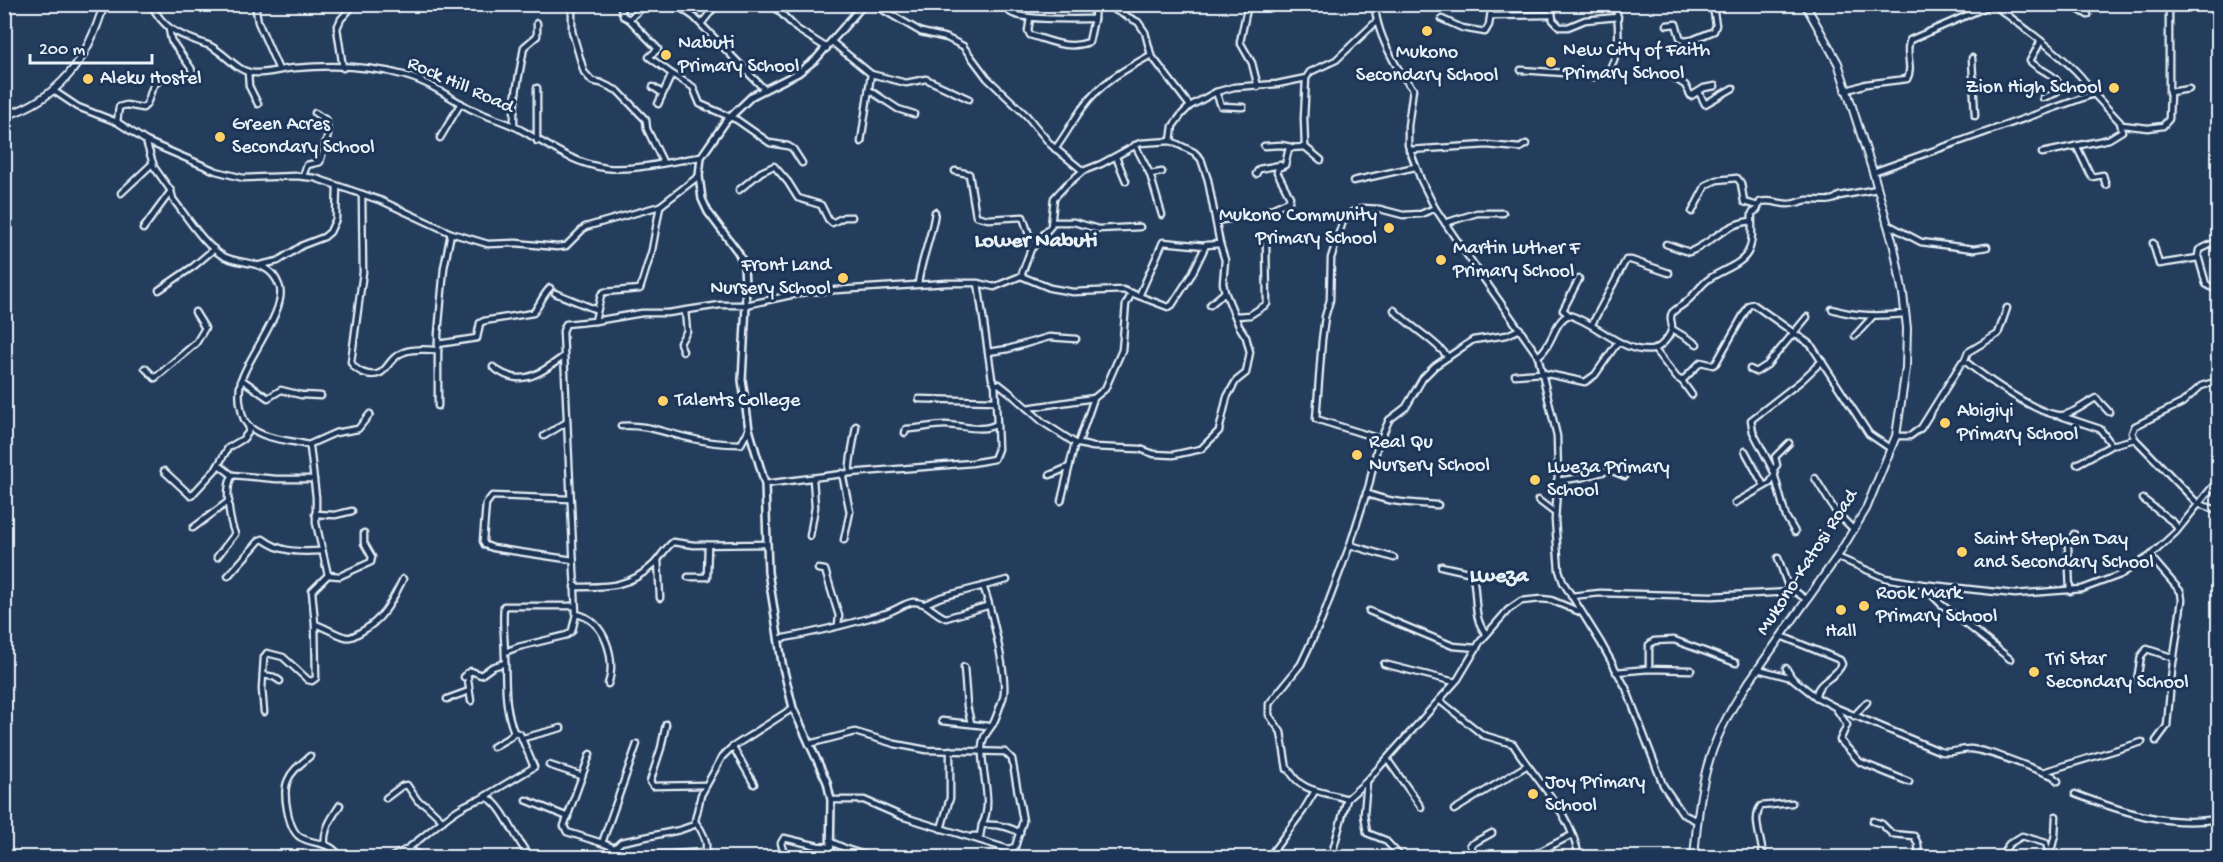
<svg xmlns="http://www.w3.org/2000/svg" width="2223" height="862" font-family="'Gochi Hand',sans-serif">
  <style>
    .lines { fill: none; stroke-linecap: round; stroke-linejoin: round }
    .minor-casing { stroke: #e8f1f8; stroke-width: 9 }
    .tertiary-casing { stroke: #e8f1f8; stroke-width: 10 }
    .secondary-casing { stroke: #e8f1f8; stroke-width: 10 }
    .minor { stroke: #1d3557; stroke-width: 4.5 }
    .tertiary { stroke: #1d3557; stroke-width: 5 }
    .secondary { stroke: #1d3557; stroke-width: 6 }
    .poi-dot { fill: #ffd166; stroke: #1d3557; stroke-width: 2 }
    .labels { text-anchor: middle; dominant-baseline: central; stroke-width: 6; stroke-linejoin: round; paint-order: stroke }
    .poi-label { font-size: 20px; fill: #e8f1f8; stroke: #1d3557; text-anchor: start }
    .street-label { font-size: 20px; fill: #e8f1f8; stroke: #1d3557 }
    .quarter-label { font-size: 22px; font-weight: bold; fill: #e8f1f8; stroke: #1d3557 }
  </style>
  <rect width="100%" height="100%" fill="#253d5d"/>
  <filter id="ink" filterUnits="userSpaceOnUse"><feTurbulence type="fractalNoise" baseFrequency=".0167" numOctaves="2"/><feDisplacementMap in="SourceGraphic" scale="12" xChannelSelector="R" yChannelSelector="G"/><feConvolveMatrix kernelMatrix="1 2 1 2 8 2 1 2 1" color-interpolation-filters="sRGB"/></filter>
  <g filter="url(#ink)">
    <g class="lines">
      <g class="minor-casing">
        <g id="minor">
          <path d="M151,4c14,28 30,31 57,41 16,6 28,27 46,28 13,1 27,-4 41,-5 34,-3 75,-2 108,7 24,6 44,21 66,33 17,9 37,13 54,23 26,15 52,33 83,37 30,3 64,-7 95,-11"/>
          <path d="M255,4l3,18 21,48"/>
          <path d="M620,4l3,12 6,3 18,-15"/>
          <path d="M675,4l19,13 70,72"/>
          <path d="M772,4l25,25 30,19"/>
          <path d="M873,4l48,28 26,6 16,8 24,32 40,38 24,29 32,26"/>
          <path d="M1011,4l-1,8c11,9 67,7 84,7l1,-15"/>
          <path d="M1103,4l35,18 7,10 6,23 39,51"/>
          <path d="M1248,4l-8,38 12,21 6,24"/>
          <path d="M1375,4c0,26 21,66 38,85l-5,37v19l13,35 14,28 23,34 80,114 19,80 1,40 -3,44 4,50 4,12 38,61 25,45 37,97 20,29 14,7"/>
          <path d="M1551,4l2,16 7,7h8l17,-7 33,-3"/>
          <path d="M2069,4l19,11"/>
          <path d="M2209,4l1,1"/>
          <path d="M572,11v20l12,41 8,9 9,2 17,8 28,29 1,9 16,33"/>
          <path d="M1491,16l60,-1"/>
          <path d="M1030,18l-2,13 2,4c21,6 38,15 59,7l5,-23"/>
          <path d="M629,19l29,30 -9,8 23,17"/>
          <path d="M1442,19l20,9 23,4 4,-7 3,-21"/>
          <path d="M701,24l16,-20"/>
          <path d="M1667,25l9,-1 4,13 4,4 8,-1 22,-9 2,-6 -3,-18 3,-3"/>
          <path d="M2041,41l-11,20c9,10 24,11 30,25l-4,7 -13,5"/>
          <path d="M832,42l39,32 35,9 20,-4 43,20"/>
          <path d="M1972,58l3,58"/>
          <path d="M343,68l-6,-40 4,-9 12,-13"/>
          <path d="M1521,70l58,4 15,3 11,-2c17,-19 14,-47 11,-71"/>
          <path d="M248,72l1,14 9,18"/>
          <path d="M1671,76l14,9 6,11 13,-8 11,-2"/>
          <path d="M653,87l9,6"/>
          <path d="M869,90l29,19 16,5"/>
          <path d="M54,91l24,16 39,15 29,19 70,30 27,7 53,-2 19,2 67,23 69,32 37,11 28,-1 41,4 9,-1 19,-19 75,-21 39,-30"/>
          <path d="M1845,91l21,-7 41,-5c7,-12 -3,-26 3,-39l83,-36"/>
          <path d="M1216,92l5,14 22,1"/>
          <path d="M1699,92l6,12 28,-16"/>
          <path d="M2169,93v-89"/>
          <path d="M658,104l14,-30 21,13 7,17 37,16 33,23 18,3 5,3 9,14"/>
          <path d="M117,122l2,-15 7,-2 17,3c9,-7 5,-18 13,-25 10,-10 25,-4 37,-9l-2,-6 -20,-28 -2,-11"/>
          <path d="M2122,125l26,3 15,-2 6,-7 1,-27 19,-3"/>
          <path d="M514,126c-1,-27 6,-53 10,-79l13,-11v-13"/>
          <path d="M440,138l21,-35"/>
          <path d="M146,141l8,26 17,24 2,8c13,17 33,49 52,58 20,9 44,2 54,28 10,22 -32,73 -38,96 -2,9 -2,19 0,27 1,8 4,16 10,20 15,12 40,12 57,17l2,2 6,50v26l12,52 -16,16 3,33 1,54 -4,3 -4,-1 -25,-23 -16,-4 -3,4 -2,32 2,23"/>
          <path d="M537,141v-53"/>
          <path d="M1171,141l2,-15 9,-12 8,-8 26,-14 18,-5 43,-3 29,-6 4,-6 26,-12 40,-38"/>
          <path d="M861,142l10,-68"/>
          <path d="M1135,145l15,29 12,41"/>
          <path d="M2076,145l14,29 2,3 11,-2 3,10"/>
          <path d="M1264,146l17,-1 10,2"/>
          <path d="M1305,147l16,13"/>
          <path d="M1055,149c11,-14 18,-29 29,-43 17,-24 42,-37 67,-51"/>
          <path d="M1409,150l78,-5 33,3 6,-4"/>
          <path d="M2042,153l67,-14 13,-8 -2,-9 -28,-30"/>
          <path d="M1116,157l10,24"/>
          <path d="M955,171l14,3 7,42 12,3 35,-2 10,30"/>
          <path d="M1873,172l218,-77c2,-20 -80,-76 -98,-91"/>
          <path d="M1150,174l12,-2"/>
          <path d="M1256,174l3,-5 21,-4"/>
          <path d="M303,176l4,-11 13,-3 8,-27 -2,-15 -11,-7"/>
          <path d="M1353,181l62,-14"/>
          <path d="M739,190l22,-18 13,-6 14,16 10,16 23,7 7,14 4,4 12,-6h8"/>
          <path d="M121,193l32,-30"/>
          <path d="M362,194l1,78 -12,90c4,9 19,16 29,11 7,-3 11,-17 24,-21 11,-4 23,-2 34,-2"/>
          <path d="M1692,212l14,-27 11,-5 20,-2 4,5 3,19 14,4"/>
          <path d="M1216,221l44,-7 29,-13 1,-4 -13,-25 1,-4 7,-3 4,-17 16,-1 -1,-29 2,-40"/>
          <path d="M1052,222h22l24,7 42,-2"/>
          <path d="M1445,223l32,-10h26"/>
          <path d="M1887,224l34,18 53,7 13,-2"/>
          <path d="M143,229l28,-38"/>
          <path d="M2218,241l-19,9 -1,6 8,28 12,7"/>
          <path d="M2153,243l6,21 39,-6"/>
          <path d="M1666,244l23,8c24,-9 32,-27 62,-31"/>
          <path d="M260,265l18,-4 25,-16 21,-8 6,-5 6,-13 1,-33"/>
          <path d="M1021,276l29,12 23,4 50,-2 45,17 4,-2 20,-31 14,-29 14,-1"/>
          <path d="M918,284c3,-25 14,-47 17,-72"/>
          <path d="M159,290l35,-24 20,-17"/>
          <path d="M555,293l42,17"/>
          <path d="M1140,294l23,-52 42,4"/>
          <path d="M1210,305l15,-13"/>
          <path d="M1832,309c24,8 49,7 73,5"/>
          <path d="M1394,310c17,18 39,28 54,47"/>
          <path d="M1569,315l-6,-5 16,-31"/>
          <path d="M1236,316l14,-1 17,-11 -1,-63"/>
          <path d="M595,321l47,-8h26l52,-8h26l59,-13 142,-9h31l16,4 27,-11 10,-27 20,-23 3,-28 12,-13 17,-14 18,-7 39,-21 31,-2 23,11 7,7 7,21 12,64 5,16 -2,23 2,9 14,34 7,11 4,15 -4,21 -10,8 -9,16 -8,34 -18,18 -28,6 -19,-1 -14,-5 -47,-2 -18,-4 -31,-20 -35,-31 -10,-8h-4l-3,-5 -14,-96"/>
          <path d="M1592,324l34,-64h5l38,13"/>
          <path d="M1672,329l25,15"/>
          <path d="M1855,336l18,-20"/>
          <path d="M438,344l39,-6 3,-15 4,-2 49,-8c7,-8 9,-17 17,-25"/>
          <path d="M1655,350l22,28 5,3 19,-19 12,3 3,-2 33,-58 4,-1 58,41 58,89 22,15"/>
          <path d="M683,351l-3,-8 7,-12 -2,-20"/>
          <path d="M988,352l20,-3 41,-12 27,2"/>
          <path d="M1538,356c15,-10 16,-36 31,-41 28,8 54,39 83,35 9,-2 19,-14 20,-23 0,-6 -3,-9 0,-14 3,-4 10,-7 14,-11 9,-7 14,-17 23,-23 12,-9 34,-14 40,-29 5,-11 2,-25 3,-37l5,-3 3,-8c11,-3 18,2 28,2 7,0 13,-3 19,-4 11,-1 23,4 32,-4l38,-7"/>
          <path d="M1964,362l4,-10 30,-18 9,-26"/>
          <path d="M493,367c27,22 46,7 70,-10"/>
          <path d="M145,368l10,10 41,-35 9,-15 -10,-16"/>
          <path d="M1750,369l6,3 11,-7 40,-48"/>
          <path d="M1515,375l28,-2 42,9 10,-7 23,-33"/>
          <path d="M241,379l27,19 13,-8 20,5 20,1"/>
          <path d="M1682,381l10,14"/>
          <path d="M919,399l76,2"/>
          <path d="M438,406v-72l6,-66 7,-35"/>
          <path d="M1027,408l67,-10 11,-9 17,-39 4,-46 6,-11"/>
          <path d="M2061,416l39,13 12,16"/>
          <path d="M621,426c23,-2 42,6 64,11 19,5 38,7 56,7l8,-15"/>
          <path d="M905,433l1,-4c13,0 26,-4 39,-4 18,0 36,8 52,-1l-2,-40"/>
          <path d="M544,436l23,-14"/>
          <path d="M1896,436h14l11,-8 41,-66h4c17,14 75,56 97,53 12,-2 23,-12 33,-17l13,14"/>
          <path d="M1380,439l-64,-20 6,-79 3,-23 5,-17 1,-42 12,-37 9,-9 11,-4 17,1 23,6 18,-1 14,-6"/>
          <path d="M2135,439l-3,-6 3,-7 47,-23 19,-17 17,-5"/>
          <path d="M1078,444l16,-46"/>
          <path d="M308,445l27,-12 23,-4 12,-15"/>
          <path d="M1745,451l19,35"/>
          <path d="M2077,464l35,-19 23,-6 63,65 20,6"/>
          <path d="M219,465l13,10"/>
          <path d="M1773,470l4,-5 -2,-8 14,-14"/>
          <path d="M164,471l27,25 25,-27 12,-21 15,-9 5,-6 1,-7"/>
          <path d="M842,473l8,39 -6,28"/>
          <path d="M850,473l122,-10 22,-4 4,-10 -1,-25"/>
          <path d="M1050,475l19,-8"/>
          <path d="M1775,477l11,40 9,15"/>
          <path d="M1815,478l21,34 18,18"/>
          <path d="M1557,481l27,-4 26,-7 15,6"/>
          <path d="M765,484l85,-11c-2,-7 5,-37 6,-47"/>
          <path d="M1366,493c23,10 47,10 72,12"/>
          <path d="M570,499l-78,-3 -6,8 -3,37 2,4 8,3 80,12"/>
          <path d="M2143,499l31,24 4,6"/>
          <path d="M1538,500l17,13"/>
          <path d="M1061,501l14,-58"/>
          <path d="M1735,503l35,-20 5,-9 -22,-42 -2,-12 50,-39 21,-20"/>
          <path d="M315,514l20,1 17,-4"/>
          <path d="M193,528l36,-27"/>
          <path d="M810,536l5,-29 -2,-29"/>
          <path d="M1350,545l44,13"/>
          <path d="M2150,556l31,36 1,8 -10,70 -5,56 -11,15"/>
          <path d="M217,557l18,-23c-6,-14 -11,-47 -2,-59l43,4h38"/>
          <path d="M1837,557l48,21 36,6 94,10 67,-5 38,-14 30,-19 26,-24 42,-52"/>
          <path d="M1778,558l12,34"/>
          <path d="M658,560l2,38"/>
          <path d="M1441,566l31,7c6,18 0,47 14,60"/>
          <path d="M818,569l7,1 14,46 -1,9"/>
          <path d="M328,575l12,1 31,-14 1,-5 -8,-14v-10"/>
          <path d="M228,576l32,-36 3,-1c18,14 37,13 59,12"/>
          <path d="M688,577h19l1,-32"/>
          <path d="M1921,584l20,20 69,55"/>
          <path d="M574,587c32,0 55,1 80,-23 7,-7 11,-16 19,-22l21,3 73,-1"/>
          <path d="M2070,591l-2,-45 6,-12"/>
          <path d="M1571,596l29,-3 112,3 78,-4h6l11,8"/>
          <path d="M925,604l16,-7 66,-17"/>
          <path d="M1369,611l84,35 24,2"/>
          <path d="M576,614c29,5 41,46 32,70"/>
          <path d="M315,624c9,3 24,12 31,13 5,1 8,-1 13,-4 24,-13 32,-30 44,-54"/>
          <path d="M1781,636l59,24 2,4c-5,14 -26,17 -26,33l19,10 12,18 -7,15 20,22 49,20"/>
          <path d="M778,639c36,-6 71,-15 105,-25 10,-2 21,-11 30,-12 14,-1 21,12 33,16l41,-12"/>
          <path d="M505,652l13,-5 49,-12 5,-4 4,-17 -13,-283 3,-7 29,-3 6,-26 3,-3 36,-3 12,-39 8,-44"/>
          <path d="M1384,664l71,18"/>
          <path d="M964,667l3,39 4,17"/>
          <path d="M1786,668l6,10 24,19"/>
          <path d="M1649,669v-24l5,-4 20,-1 62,23"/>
          <path d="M1758,669l34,9"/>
          <path d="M1616,672l33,-3 42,1"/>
          <path d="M467,673l4,28"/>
          <path d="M263,675l11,2 6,4"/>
          <path d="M464,677l7,-6 10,4 11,-8 13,-4"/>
          <path d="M2137,680l4,-24 6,-7 27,9"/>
          <path d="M447,699l22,-8"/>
          <path d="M1439,700l44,35 30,9c23,37 59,69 66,114"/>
          <path d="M1837,708l102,43c12,4 21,-3 32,-2 24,3 49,15 72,23l10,4 5,5"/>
          <path d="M1854,716l13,-14"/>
          <path d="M942,721l46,5 1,2"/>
          <path d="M666,724l-5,24 -11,34 3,4 53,-1"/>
          <path d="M523,738l38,-10"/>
          <path d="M809,744l46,-12 40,12 32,6 78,2 7,7 11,62 -8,26 -7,2 -107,-33 -37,-16h-33"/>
          <path d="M493,747l17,-10 4,-5"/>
          <path d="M733,747l21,37"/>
          <path d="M590,754l-26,72 3,6 35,11"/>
          <path d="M310,756c-8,7 -18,14 -22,24 -6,12 0,49 12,57 13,8 33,4 40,21"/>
          <path d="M1387,759l34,48"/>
          <path d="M549,765l33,11"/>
          <path d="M2043,772l99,-30"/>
          <path d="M1367,781l-3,33 3,19 18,7 17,18"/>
          <path d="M2075,794c48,18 92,33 143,25"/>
          <path d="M386,798l16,-12 5,-1 11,16 8,4 17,16"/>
          <path d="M482,798l52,-31 -14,-33 -6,-2c-10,-25 -8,-48 -9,-74 0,-18 -3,-34 -1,-52h70"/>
          <path d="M1347,799c-23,-8 -47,-6 -58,-30h-2l-6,-37 -12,-17v-11l32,-40 21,-45 28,-74 19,-60 8,-37 12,-28 17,-13 17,-29 12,-12 38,-26 34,-5 13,-6"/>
          <path d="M526,800l42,17"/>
          <path d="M1454,810l72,-44"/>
          <path d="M1873,821l9,3 10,10 22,2 4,8 1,14"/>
          <path d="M982,825c12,-22 -1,-52 0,-77 0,-11 5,-15 11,-24 4,-8 7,-18 10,-26 6,-18 -13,-94 -20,-112"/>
          <path d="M941,829l9,-31v-48"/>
          <path d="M973,836h7l2,-11c13,-1 27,1 38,8"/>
          <path d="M831,842l18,8 25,8"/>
          <path d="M325,845c-2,-15 7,-28 15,-40"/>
          <path d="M615,848l-13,-5 35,-99"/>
          <path d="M407,849l19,9"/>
          <path d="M1333,850l14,-51 20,-18 91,-102 22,-37 28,-32 13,-9 20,-2 10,1 29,12"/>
          <path d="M2050,855l5,-20 1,-19"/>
          <path d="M390,858c5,-3 12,-6 17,-9 22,-15 54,-50 81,-51 16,8 28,44 43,60"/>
          <path d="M612,858l2,-9 7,-7 59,-12 14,-5 7,-30 21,-38 9,-9 62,-40"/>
          <path d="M653,858l5,-3 47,-3c4,-9 -3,-22 -9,-29"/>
          <path d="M785,858l-4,-15 3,-5 34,8 13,1"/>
          <path d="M1268,858l35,-47 12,-20"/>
          <path d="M1476,858l-6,-13 22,-12"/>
          <path d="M1527,858l45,-23"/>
          <path d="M1763,858c0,-16 -12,-39 -2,-52l31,-3"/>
          <path d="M2007,858l-2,-8 4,-6 13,-8 24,7 4,15"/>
        </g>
      </g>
      <g class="tertiary-casing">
        <path id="tertiary" d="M830,858l1,-58 -4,-18 -34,-74 -11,-45 -9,-60 -5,-31 -3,-88 -16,-55 -7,-49 4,-75 -2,-40 -6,-13 -30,-40 -6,-13 -3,-23 2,-19 25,-36 26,-25 46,-23 18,-14 48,-55"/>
      </g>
      <g class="secondary-casing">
        <g id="secondary">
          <path d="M4,116c56,-17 84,-57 100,-112"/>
          <path d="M1694,858c6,-72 11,-111 52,-172l91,-129 29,-48 30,-73 10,-68 1,-40 -4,-34 -9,-47 -21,-75 -35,-109 -33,-59"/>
        </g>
      </g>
      <use href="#minor" class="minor"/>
      <use href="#tertiary" class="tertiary"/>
      <use href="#secondary" class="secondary"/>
    </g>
  </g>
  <g class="poi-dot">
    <circle cx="1427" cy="31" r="6"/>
    <circle cx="666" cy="55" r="6"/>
    <circle cx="1551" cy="62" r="6"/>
    <circle cx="88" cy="79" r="6"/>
    <circle cx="2114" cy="88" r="6"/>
    <circle cx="220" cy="137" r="6"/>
    <circle cx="1389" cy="228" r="6"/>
    <circle cx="1441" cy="260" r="6"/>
    <circle cx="843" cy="278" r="6"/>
    <circle cx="663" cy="401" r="6"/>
    <circle cx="1945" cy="423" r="6"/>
    <circle cx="1357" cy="455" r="6"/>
    <circle cx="1535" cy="480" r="6"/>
    <circle cx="1962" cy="552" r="6"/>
    <circle cx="1864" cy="606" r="6"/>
    <circle cx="1841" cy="610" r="6"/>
    <circle cx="2034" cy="672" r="6"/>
    <circle cx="1533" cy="794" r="6"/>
  </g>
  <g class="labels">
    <g class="poi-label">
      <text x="678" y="44">Nabuti<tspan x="678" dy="23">Primary School</tspan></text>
      <text x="1563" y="51">New City of Faith<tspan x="1563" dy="23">Primary School</tspan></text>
      <text x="1427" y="53" text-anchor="middle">Mukono<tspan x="1427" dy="23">Secondary School</tspan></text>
      <text x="100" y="79">Aleku Hostel</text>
      <text x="2102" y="88" text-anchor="end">Zion High School</text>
      <text x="232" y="125">Green Acres<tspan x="232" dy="23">Secondary School</tspan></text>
      <text x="1377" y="216" text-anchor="end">Mukono Community<tspan x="1377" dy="23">Primary School</tspan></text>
      <text x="1453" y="249">Martin Luther F<tspan x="1453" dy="23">Primary School</tspan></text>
      <text x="831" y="266" text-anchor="end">Front Land<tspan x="831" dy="23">Nursery School</tspan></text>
      <text x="675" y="401">Talents College</text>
      <text x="1957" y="412">Abigiyi<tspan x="1957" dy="23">Primary School</tspan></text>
      <text x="1369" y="443">Real Qu<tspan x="1369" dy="23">Nursery School</tspan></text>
      <text x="1547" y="468">Lweza Primary<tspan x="1547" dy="23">School</tspan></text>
      <text x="1974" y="540">Saint Stephen Day<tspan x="1974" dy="23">and Secondary School</tspan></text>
      <text x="1876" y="594">Rook Mark<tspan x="1876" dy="23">Primary School</tspan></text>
      <text x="1841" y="632" text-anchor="middle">Hall</text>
      <text x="2046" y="660">Tri Star<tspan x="2046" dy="23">Secondary School</tspan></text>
      <text x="1545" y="783">Joy Primary<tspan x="1545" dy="23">School</tspan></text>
    </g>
    <g class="street-label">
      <text transform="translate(460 86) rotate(24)">Rock Hill Road</text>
      <text transform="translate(1808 563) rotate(-57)">Mukono-Katosi Road</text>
    </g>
    <g class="quarter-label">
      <text x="1036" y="242">Lower Nabuti</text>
      <text x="1499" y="577">Lweza</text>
    </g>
  </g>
  <rect width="2223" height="862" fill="none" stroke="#1d3557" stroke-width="24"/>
  <rect x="12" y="12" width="2199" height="838" fill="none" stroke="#e8f1f8" stroke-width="2" filter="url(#ink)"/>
  <path d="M30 54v9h122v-9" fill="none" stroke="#e8f1f8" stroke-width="3"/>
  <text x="39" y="54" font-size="18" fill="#e8f1f8" stroke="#1d3557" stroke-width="4.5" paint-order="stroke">200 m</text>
</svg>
